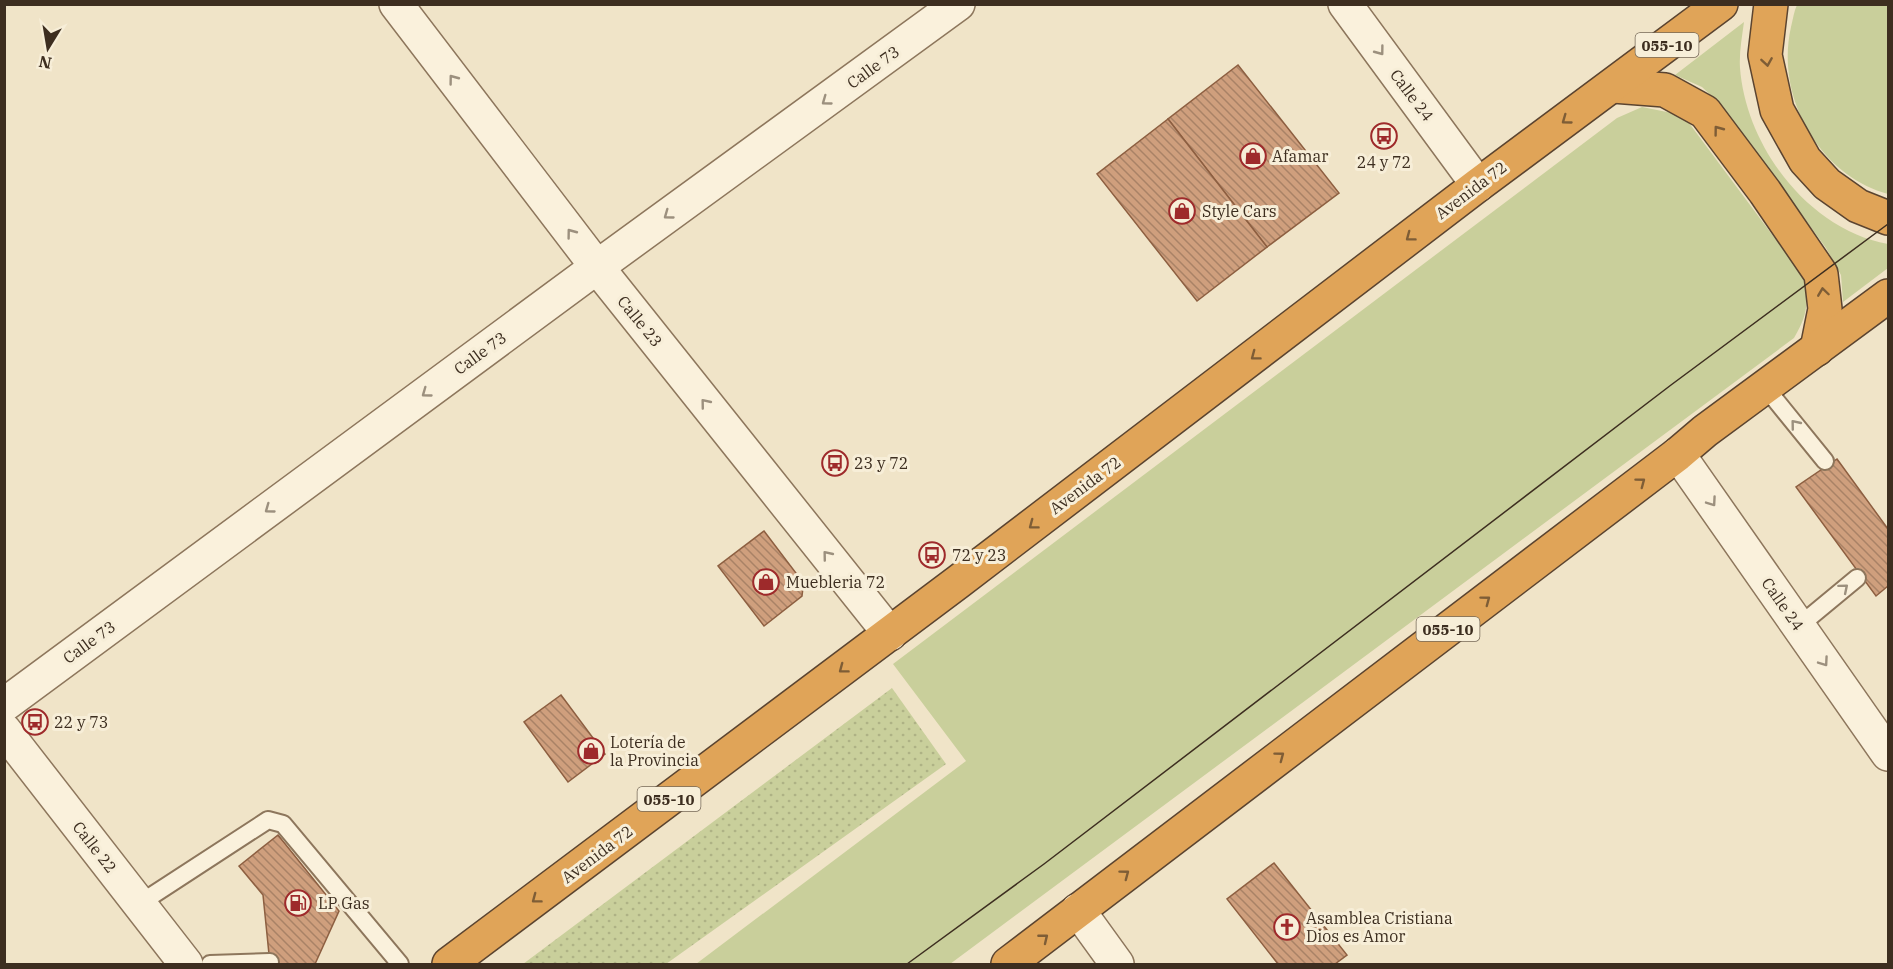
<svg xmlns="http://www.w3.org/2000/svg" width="1893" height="969" font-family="'IBM Plex Serif',serif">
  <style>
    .green { fill: #c9cf9b }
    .park { fill: url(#park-dots) }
    .building { fill: url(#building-back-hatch); stroke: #8d5f41; stroke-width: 1.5 }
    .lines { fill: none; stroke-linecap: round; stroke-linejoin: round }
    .lane-casing { stroke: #8d765c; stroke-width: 20 }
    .street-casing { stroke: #8d765c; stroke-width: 36 }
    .highway-casing { stroke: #5b4430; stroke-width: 36 }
    .lane { stroke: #faf1dc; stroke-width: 16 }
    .street { stroke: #faf1dc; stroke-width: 33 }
    .highway { stroke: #e0a458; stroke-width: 33 }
    .tram { stroke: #3d2e20; stroke-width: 1.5 }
    .oneway { stroke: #9c907e }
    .oneway2 { stroke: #7e5d36 }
    .labels { text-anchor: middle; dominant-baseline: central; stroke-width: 6; stroke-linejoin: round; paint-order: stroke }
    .shield { fill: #f7eed8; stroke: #756857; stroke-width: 1.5 }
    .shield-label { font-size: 15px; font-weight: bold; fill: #3d2e20 }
    .street-label { font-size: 16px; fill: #3d2e20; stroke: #f7eed8 }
    .poi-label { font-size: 16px; fill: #3d2e20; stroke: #f7eed8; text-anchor: start }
  </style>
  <defs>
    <pattern id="park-dots" width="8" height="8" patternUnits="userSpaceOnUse" patternTransform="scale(1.5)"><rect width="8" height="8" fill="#c9cf9b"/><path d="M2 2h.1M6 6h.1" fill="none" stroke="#aeb285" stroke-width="1.8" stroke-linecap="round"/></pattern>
    <pattern id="building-back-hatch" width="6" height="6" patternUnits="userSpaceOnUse" patternTransform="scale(1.5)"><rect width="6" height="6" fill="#cf9f7d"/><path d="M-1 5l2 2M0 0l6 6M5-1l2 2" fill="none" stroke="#a98266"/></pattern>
  </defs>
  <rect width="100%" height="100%" fill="#f0e4c8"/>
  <g class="green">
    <path d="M1797,5h91v189c-69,-19 -113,-97 -97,-167 2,-8 3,-16 6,-22z"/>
    <path d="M1744,22c-2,15 -5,31 -4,46 6,79 69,162 148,176v24l-45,34 -2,-27 -15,-27 -106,-144 -18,-17 -27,-12z"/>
    <path d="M1642,107l30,6 17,10 114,153c6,26 5,38 -9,62l-844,626h-254l270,-203 -73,-97 724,-546z"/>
  </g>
  <path class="park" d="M892,688l54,76 -280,200h-143z"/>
  <g class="building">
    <path d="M1238,65l101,128 -72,54 -99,-128z"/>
    <path d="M1168,119l99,128 -70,54 -100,-127z"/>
    <path d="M1837,459l51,70v57l-12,10 -80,-109z"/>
    <path d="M764,531l35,46 4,10 -1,9 -38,30 -46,-60z"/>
    <path d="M561,695l44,59 -37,28 -44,-60z"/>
    <path d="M278,835l61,76 -24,53h-45l-7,-69 -24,-29z"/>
    <path d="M1274,863l73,92 -12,9h-57l-51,-65z"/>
  </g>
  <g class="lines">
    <g class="lane-casing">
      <g id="lane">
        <path d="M1765,387l60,74"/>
        <path d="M1799,626l58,-48"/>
        <path d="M139,904l129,-84 15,4 117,140"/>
        <path d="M210,964l60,-2"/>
      </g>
    </g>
    <g class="street-casing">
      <g id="street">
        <path d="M396,4l201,263 293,367"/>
        <path d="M1345,4l133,181"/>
        <path d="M1678,454l210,300"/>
        <path d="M4,705l593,-438 361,-263"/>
        <path d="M4,730l182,234"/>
        <path d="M1078,910l39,54"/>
      </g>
    </g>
    <g class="highway-casing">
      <g id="highway">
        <path d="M1771,4l-6,51 12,55 28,50 22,24 31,22 30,12"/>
        <path d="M1613,86l52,4 40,22 60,80 56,82 4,35 -8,40"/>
        <path d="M449,964l509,-382 520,-397 243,-181"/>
        <path d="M1008,964l670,-510 27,-23 183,-135"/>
      </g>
    </g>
    <use href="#lane" class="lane"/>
    <use href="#street" class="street"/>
    <use href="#highway" class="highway"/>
    <path class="tram" d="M907,964l137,-100 627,-479 217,-161"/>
  </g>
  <defs><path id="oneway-chevron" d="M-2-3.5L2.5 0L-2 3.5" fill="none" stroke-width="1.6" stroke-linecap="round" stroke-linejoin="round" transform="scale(1.5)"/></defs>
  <g class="oneway">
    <use href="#oneway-chevron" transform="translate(1380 51) rotate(53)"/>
    <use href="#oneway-chevron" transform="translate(453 79) rotate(-127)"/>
    <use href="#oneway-chevron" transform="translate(826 101) rotate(144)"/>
    <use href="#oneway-chevron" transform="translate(668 215) rotate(144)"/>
    <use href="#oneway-chevron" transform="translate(571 233) rotate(-127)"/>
    <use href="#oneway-chevron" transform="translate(426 393) rotate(144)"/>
    <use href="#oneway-chevron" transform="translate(705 403) rotate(-129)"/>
    <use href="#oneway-chevron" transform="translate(1795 424) rotate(-129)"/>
    <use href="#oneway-chevron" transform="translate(1712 502) rotate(55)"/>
    <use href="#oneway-chevron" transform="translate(269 509) rotate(144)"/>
    <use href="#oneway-chevron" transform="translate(827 555) rotate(-129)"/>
    <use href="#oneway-chevron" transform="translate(1844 588) rotate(-40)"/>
    <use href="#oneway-chevron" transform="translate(1824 662) rotate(55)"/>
  </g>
  <g class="oneway2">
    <use href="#oneway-chevron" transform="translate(1767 62) rotate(81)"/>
    <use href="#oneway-chevron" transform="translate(1566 120) rotate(144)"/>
    <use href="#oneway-chevron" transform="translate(1718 130) rotate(-127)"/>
    <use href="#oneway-chevron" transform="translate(1410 237) rotate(143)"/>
    <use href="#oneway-chevron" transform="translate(1823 292) rotate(-98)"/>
    <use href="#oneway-chevron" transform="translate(1255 356) rotate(143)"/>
    <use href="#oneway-chevron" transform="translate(1641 482) rotate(-37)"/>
    <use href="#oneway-chevron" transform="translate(1033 525) rotate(143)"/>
    <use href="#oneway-chevron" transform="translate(1486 600) rotate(-37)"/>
    <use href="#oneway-chevron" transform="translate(843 669) rotate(143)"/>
    <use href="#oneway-chevron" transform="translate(1280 756) rotate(-37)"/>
    <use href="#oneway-chevron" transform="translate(1125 874) rotate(-37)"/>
    <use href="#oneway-chevron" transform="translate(536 899) rotate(143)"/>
    <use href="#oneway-chevron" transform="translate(1044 938) rotate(-39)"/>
  </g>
  <defs>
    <g id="bus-ring" transform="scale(1.35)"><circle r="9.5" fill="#f7eed8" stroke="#9e2a2b" stroke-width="1.5"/><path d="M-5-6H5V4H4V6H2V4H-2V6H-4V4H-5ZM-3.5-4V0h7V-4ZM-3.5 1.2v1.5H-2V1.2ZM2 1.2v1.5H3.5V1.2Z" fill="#9e2a2b"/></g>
    <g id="shop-ring" transform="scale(1.35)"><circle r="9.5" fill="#f7eed8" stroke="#9e2a2b" stroke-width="1.5"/><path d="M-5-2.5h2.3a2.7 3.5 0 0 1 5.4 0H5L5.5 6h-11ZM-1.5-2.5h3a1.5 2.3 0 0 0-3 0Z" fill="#9e2a2b"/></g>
    <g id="fuel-ring" transform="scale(1.35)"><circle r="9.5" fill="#f7eed8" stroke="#9e2a2b" stroke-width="1.5"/><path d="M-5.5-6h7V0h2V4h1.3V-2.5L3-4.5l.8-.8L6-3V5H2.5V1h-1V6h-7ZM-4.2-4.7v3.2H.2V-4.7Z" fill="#9e2a2b"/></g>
    <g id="church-ring" transform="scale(1.35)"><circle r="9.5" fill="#f7eed8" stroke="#9e2a2b" stroke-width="1.5"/><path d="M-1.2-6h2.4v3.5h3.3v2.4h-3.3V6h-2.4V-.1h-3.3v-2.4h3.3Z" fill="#9e2a2b"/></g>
  </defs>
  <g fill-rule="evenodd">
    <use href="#bus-ring" x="1384" y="136"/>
    <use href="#shop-ring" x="1253" y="156"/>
    <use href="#shop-ring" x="1182" y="211"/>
    <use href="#bus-ring" x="835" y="463"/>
    <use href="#bus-ring" x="932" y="555"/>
    <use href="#shop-ring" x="766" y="582"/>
    <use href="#bus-ring" x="35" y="722"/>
    <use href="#shop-ring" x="591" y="751"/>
    <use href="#fuel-ring" x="298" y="903"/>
    <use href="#church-ring" x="1287" y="927"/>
  </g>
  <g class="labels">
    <g class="shield">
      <rect x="1635.5" y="33" width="63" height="24" rx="4.5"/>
      <rect x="1416.5" y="617" width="63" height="24" rx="4.5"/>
      <rect x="637.5" y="787" width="63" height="24" rx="4.5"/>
    </g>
    <g class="shield-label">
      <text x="1667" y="45">055-10</text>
      <text x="1448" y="629">055-10</text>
      <text x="669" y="799">055-10</text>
    </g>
    <g class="street-label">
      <text transform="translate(873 67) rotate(-36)">Calle 73</text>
      <text transform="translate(1412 95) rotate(53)">Calle 24</text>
      <text transform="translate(1471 190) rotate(-37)">Avenida 72</text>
      <text transform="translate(640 321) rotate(51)">Calle 23</text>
      <text transform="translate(480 353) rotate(-36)">Calle 73</text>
      <text transform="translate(1085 485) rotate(-37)">Avenida 72</text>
      <text transform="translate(1783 604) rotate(55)">Calle 24</text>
      <text transform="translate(89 642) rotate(-36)">Calle 73</text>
      <text transform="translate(95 847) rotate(52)">Calle 22</text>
      <text transform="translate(597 854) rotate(-37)">Avenida 72</text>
    </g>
    <g class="poi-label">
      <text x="1272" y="156">Afamar</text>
      <text x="1384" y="162" text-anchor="middle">24 y 72</text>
      <text x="1202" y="211">Style Cars</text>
      <text x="854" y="463">23 y 72</text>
      <text x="952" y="555">72 y 23</text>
      <text x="786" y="582">Muebleria 72</text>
      <text x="54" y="722">22 y 73</text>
      <text x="610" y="742">Lotería de<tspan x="610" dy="18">la Provincia</tspan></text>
      <text x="318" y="903">LP Gas</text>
      <text x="1306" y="918">Asamblea Cristiana<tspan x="1306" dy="18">Dios es Amor</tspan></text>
    </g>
  </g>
  <rect width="1893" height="969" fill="none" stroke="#3d2e20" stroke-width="12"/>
  <g transform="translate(48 48) rotate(191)" stroke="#f7eed8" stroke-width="4.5" paint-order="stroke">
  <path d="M0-4.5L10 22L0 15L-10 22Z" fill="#3d2e20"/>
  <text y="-9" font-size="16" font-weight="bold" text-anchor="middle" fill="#3d2e20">N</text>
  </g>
</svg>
